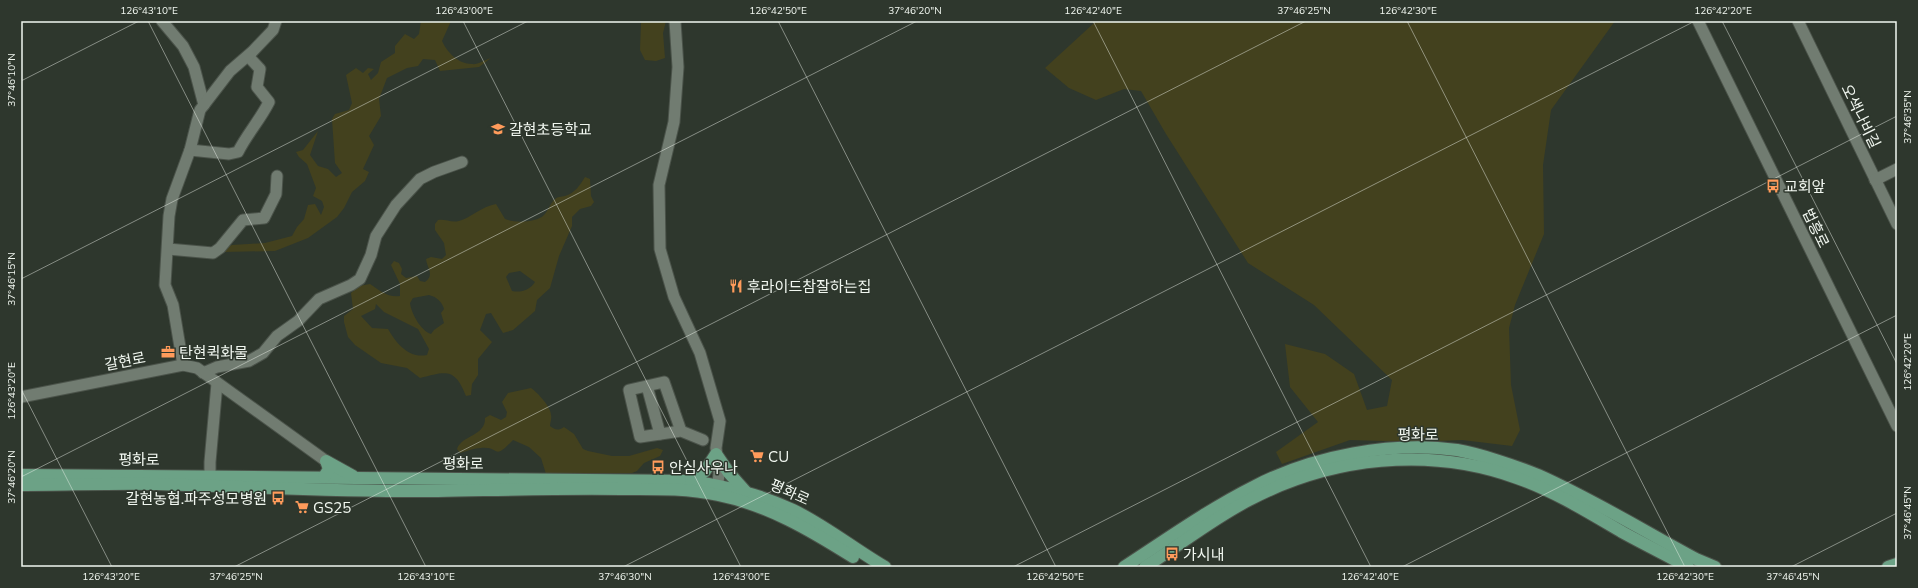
<svg xmlns="http://www.w3.org/2000/svg" width="1918" height="588" font-family="Mulish,'Noto Sans KR',sans-serif">
  <style>
    .green { fill: #43411e; fill-rule: evenodd }
    .lines { fill: none; stroke-linecap: round; stroke-linejoin: round }
    .minor-casing { stroke: #4b534a; stroke-width: 13 }
    .major-casing { stroke: #4b534a; stroke-width: 14 }
    .minor { stroke: #717c71; stroke-width: 11 }
    .major { stroke: #6ca286; stroke-width: 12 }
    .ticks { fill: none; stroke: #f1f7f0; stroke-width: 1; stroke-opacity: 0.45 }
    .labels { text-anchor: middle; dominant-baseline: central; stroke-width: 3; stroke-linejoin: round; paint-order: stroke }
    .street-label { font-size: 15px; fill: #f1f7f0; stroke: #2e372d }
    .poi-label { font-size: 15px; fill: #f1f7f0; stroke: #2e372d; text-anchor: start }
    .neatline { fill: none; stroke: #f1f7f0; stroke-width: 1.5 }
    .ticks-label { font-size: 10px; text-anchor: middle; fill: #f1f7f0 }
  </style>
  <rect width="100%" height="100%" fill="#2e372d"/>
  <g class="green">
    <path d="M421,21h30l-9,20c5,11 16,23 30,23 5,1 13,-4 19,-6l-12,9 -39,4 -5,-11 -12,-1 -5,7 -11,2 -20,10 -8,21 2,17 -12,20 5,9 -11,24 6,3 -4,9 -13,11 -8,16 -7,9 -29,21 -33,13 -52,1 2,-4 7,-3 33,-2 27,-7 5,-9 7,-8 4,-14 7,-1 6,11 3,-8 -2,-6 -9,-5 3,-8 -9,-24 -8,-7 -3,-5 7,-2 15,-19 -8,24 8,11 10,3 8,8 6,-4 -7,-10 -3,-44 3,-5 14,-4 3,-7 -6,-28 10,-7 7,5 5,-5 6,1 -6,5 3,6 7,-7 3,-11 14,-9v-7l10,-12 9,5 5,-5z"/>
    <path d="M643,21h23l-3,12 2,25 -9,3 -11,-1 -5,-10 1,-27z"/>
    <path d="M1093,21h522l-64,89 -8,55 1,69 -29,71 -6,23 2,57 9,45 -8,16 -50,-6 -48,2 -64,-2 -68,24 -6,-12 42,-30 -28,-35 -5,-43 40,10 29,20 13,36 20,-4 5,-26 -78,-75 -66,-42 -82,-129 -25,-43 -17,-2 -28,11 -27,-12 -24,-20 49,-45z"/>
    <path d="M585,177l5,2 1,17 3,6 -3,4 -11,3 -8,8v9l-13,30 -9,32 -13,12 -2,11 -22,19 -10,3 -12,-20 -5,1 -6,16 12,12 -14,17v16l-6,9 -1,11 -5,1c-11,-28 -19,-25 -46,-18l-13,-10 -26,-5 -26,-18 -7,-8 -4,-15v-6l9,-7 -2,-16 8,-7 11,-2c9,6 18,14 30,12v-12l-9,-19 3,-4 5,2 3,6 -1,5 5,4 11,-2 3,5 5,1c10,-7 2,-14 1,-23l5,-2 11,2 4,-4 -2,-12 -9,-13v-6l3,-4c8,-1 13,3 21,1 12,-3 21,-14 37,-17l9,15c9,4 31,4 39,-4 4,-4 6,-11 10,-15 4,-4 7,-3 11,-4 10,-3 15,-11 20,-19zM520,271l15,11c-5,8 -14,11 -23,9l-6,-14 3,-4zM429,295c8,2 13,7 15,14l-3,4 3,10 -10,7 -3,4c-10,-3 -20,-21 -21,-31l3,-5zM376,304l8,8 34,17 11,20 -2,6c-18,4 -31,-12 -39,-26l-16,-1 -11,-12 14,-7z"/>
    <path d="M531,388c7,5 20,19 20,27 1,3 -1,8 -1,11 5,4 8,5 14,1l10,7 9,15 5,2 24,5h17l28,-8 6,2 -3,6 -16,7 -7,8 -5,2 -86,1 -5,-16 -12,-11 -16,-7c-21,22 -12,6 -32,8 -7,0 -14,3 -21,5l-3,-4c5,-14 29,-13 28,-31l5,-3 11,5 5,-3 1,-5 -5,-10 6,-9z"/>
  </g>
  <g class="lines">
    <g class="minor-casing">
      <g id="minor">
        <path d="M162,21l21,25 11,21 10,38"/>
        <path d="M675,21l3,46 -4,55 -15,63 1,64 14,48 26,56 20,68 -4,27 3,25 -2,20"/>
        <path d="M1698,21l199,405"/>
        <path d="M1798,21l99,203"/>
        <path d="M190,150l39,4 9,-2c9,-18 22,-32 31,-50l-12,-15 3,-18 -12,-13"/>
        <path d="M1875,180l22,-11"/>
        <path d="M168,249l45,4 7,-5 23,-28 21,-2 12,-24 1,-18"/>
        <path d="M183,365l-10,-60 -8,-20 4,-69 3,-17 18,-49 10,-40 30,-39 22,-19 21,-22 3,-9"/>
        <path d="M203,373l14,-6 32,-6 14,-8 14,-17 21,-15 21,-22 32,-14 9,-6 11,-24 5,-19 20,-31 24,-26 14,-7 28,-10"/>
        <path d="M647,386l13,48"/>
        <path d="M21,397l162,-32 14,3 129,93"/>
        <path d="M681,431l-17,-49 -35,8 11,47 41,-6 22,9"/>
        <path d="M210,484v-22l7,-79"/>
      </g>
    </g>
    <g class="major-casing">
      <g id="major">
        <path d="M21,475l670,6c37,6 68,13 102,29 33,16 61,39 92,57"/>
        <path d="M324,477l5,-8 -3,-8 27,15"/>
        <path d="M691,481l14,-10 11,-17 13,19 16,18"/>
        <path d="M21,485c45,0 91,-2 136,-1 94,3 187,8 281,7 61,-1 122,-3 183,-2 32,0 65,-1 97,6 50,10 92,35 135,62"/>
        <path d="M1124,567c43,-28 85,-58 131,-81 58,-30 137,-45 202,-36 23,4 59,16 81,25 54,24 106,56 158,84l19,8"/>
        <path d="M1145,567c35,-22 67,-48 104,-67 82,-43 180,-54 268,-22 37,13 71,34 105,54 22,12 44,23 66,35"/>
        <path d="M1888,567l9,-3"/>
      </g>
    </g>
    <use href="#minor" class="minor"/>
    <use href="#major" class="major"/>
  </g>
  <path class="ticks" d="M148,21l278,546M463,21l278,546M778,21l278,546M1093,21l278,546M1407,21l278,546M1722,21l175,343M21,81l118,-60M21,279l507,-258M21,389l91,178M21,477l896,-456M234,567l1072,-546M623,567l1072,-546M1013,567l884,-451M1402,567l495,-252M1791,567l106,-54"/>
  <defs>
    <g id="school-bare" transform="scale(1.08)"><path d="M0-5L7-2L0 1L-7-2ZM-4 1L0 2.5L4 1V4Q0 6-4 4Z" fill="#ff9b5b" stroke="#2e372d" stroke-width="2.5" paint-order="stroke"/></g>
    <g id="bus-bare" transform="scale(1.08)"><path d="M-5-6H5V4H4V6H2V4H-2V6H-4V4H-5ZM-3.5-4V0h7V-4ZM-3.5 1.2v1.5H-2V1.2ZM2 1.2v1.5H3.5V1.2Z" fill="#ff9b5b" stroke="#2e372d" stroke-width="2.5" paint-order="stroke"/></g>
    <g id="restaurant-bare" transform="scale(1.08)"><path d="M-5-6h1v4h1v-4h1v4h1v-4h1v5L-1.5 .5V6h-2V.5L-5-1ZM5-6V6H3V1.5H1.5Q1.5-4 5-6Z" fill="#ff9b5b" stroke="#2e372d" stroke-width="2.5" paint-order="stroke"/></g>
    <g id="office-bare" transform="scale(1.08)"><path d="M-6-3h4V-5.5h4V-3h4V5H-6ZM-1-4.5V-3h2v-1.5ZM-6 0V1H6V0Z" fill="#ff9b5b" stroke="#2e372d" stroke-width="2.5" paint-order="stroke"/></g>
    <g id="supermarket-bare" transform="scale(1.08)"><path d="M-6-5.5h2.5l.6 2H6L4.5 2H-2.5L-4.4-4H-6ZM-1.5 3.2a1.3 1.3 0 1 0 .1 0ZM3 3.2a1.3 1.3 0 1 0 .1 0Z" fill="#ff9b5b" stroke="#2e372d" stroke-width="2.5" paint-order="stroke"/></g>
  </defs>
  <g fill-rule="evenodd">
    <use href="#school-bare" x="498" y="129"/>
    <use href="#bus-bare" x="1773" y="186"/>
    <use href="#restaurant-bare" x="736" y="286"/>
    <use href="#office-bare" x="168" y="352"/>
    <use href="#supermarket-bare" x="757" y="456"/>
    <use href="#bus-bare" x="658" y="467"/>
    <use href="#bus-bare" x="278" y="498"/>
    <use href="#supermarket-bare" x="302" y="507"/>
    <use href="#bus-bare" x="1172" y="554"/>
  </g>
  <g class="labels">
    <g class="street-label">
      <text transform="translate(1861 116) rotate(64)">오색나비길</text>
      <text transform="translate(1816 228) rotate(64)">법흥로</text>
      <text transform="translate(125 361) rotate(-11)">갈현로</text>
      <text x="1418" y="434">평화로</text>
      <text x="139" y="459">평화로</text>
      <text x="463" y="463">평화로</text>
      <text transform="translate(790 492) rotate(24)">평화로</text>
    </g>
    <g class="poi-label">
      <text x="509" y="129">갈현초등학교</text>
      <text x="1784" y="186">교회앞</text>
      <text x="747" y="286">후라이드참잘하는집</text>
      <text x="179" y="352">탄현퀵화물</text>
      <text x="768" y="456">CU</text>
      <text x="669" y="467">안심사우나</text>
      <text x="267" y="498" text-anchor="end">갈현농협.파주성모병원</text>
      <text x="313" y="507">GS25</text>
      <text x="1183" y="554">가시내</text>
    </g>
  </g>
  <rect width="1918" height="588" fill="none" stroke="#2e372d" stroke-width="44"/>
  <rect x="22" y="22" width="1874" height="544" class="neatline"/>
  <g class="ticks-label">
    <text x="149" y="14">126°43'10"E</text>
    <text x="464" y="14">126°43'00"E</text>
    <text x="778" y="14">126°42'50"E</text>
    <text x="915" y="14">37°46'20"N</text>
    <text x="1093" y="14">126°42'40"E</text>
    <text x="1304" y="14">37°46'25"N</text>
    <text x="1408" y="14">126°42'30"E</text>
    <text x="1723" y="14">126°42'20"E</text>
    <text transform="translate(11 80) rotate(-90)" y="4">37°46'10"N</text>
    <text transform="translate(1907 117) rotate(-90)" y="4">37°46'35"N</text>
    <text transform="translate(11 279) rotate(-90)" y="4">37°46'15"N</text>
    <text transform="translate(1907 362) rotate(-90)" y="4">126°42'20"E</text>
    <text transform="translate(11 391) rotate(-90)" y="4">126°43'20"E</text>
    <text transform="translate(11 477) rotate(-90)" y="4">37°46'20"N</text>
    <text transform="translate(1907 513) rotate(-90)" y="4">37°46'45"N</text>
    <text x="111" y="580">126°43'20"E</text>
    <text x="236" y="580">37°46'25"N</text>
    <text x="426" y="580">126°43'10"E</text>
    <text x="625" y="580">37°46'30"N</text>
    <text x="741" y="580">126°43'00"E</text>
    <text x="1055" y="580">126°42'50"E</text>
    <text x="1370" y="580">126°42'40"E</text>
    <text x="1685" y="580">126°42'30"E</text>
    <text x="1793" y="580">37°46'45"N</text>
  </g>
</svg>
